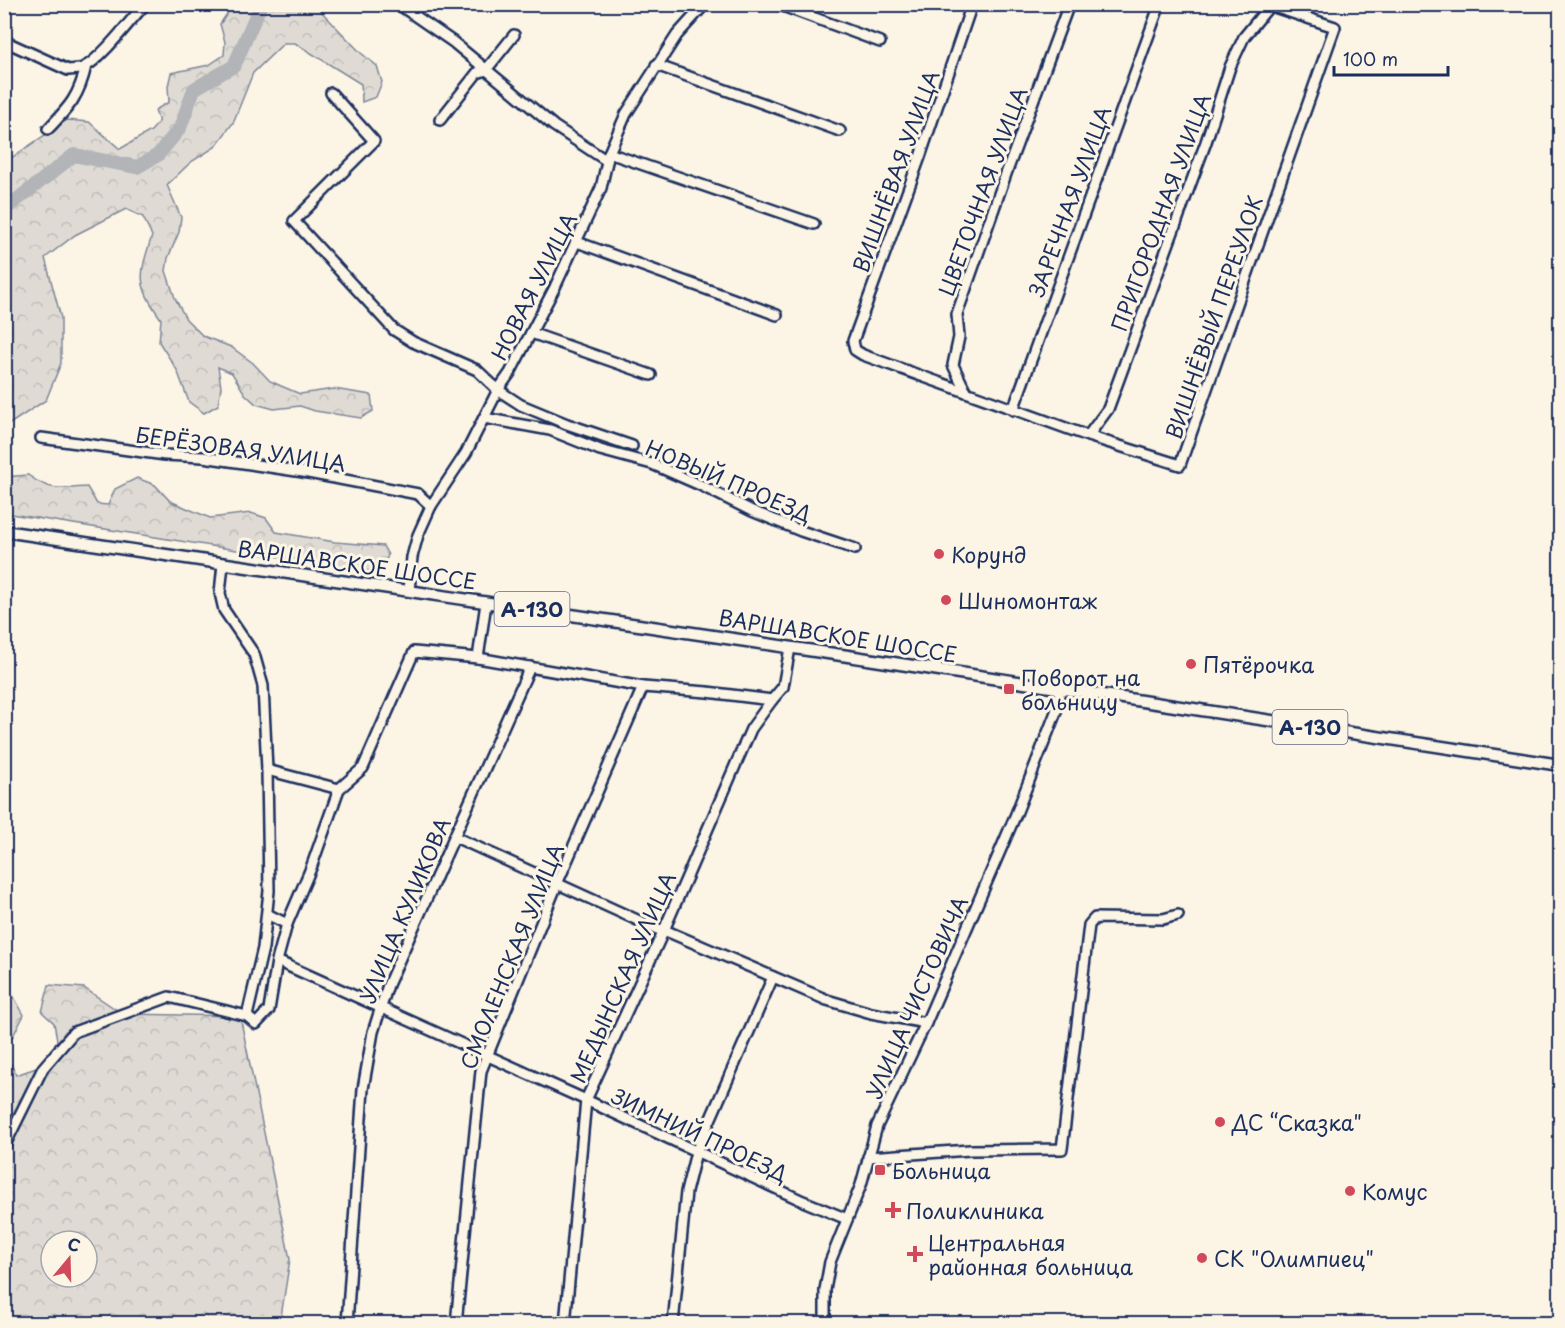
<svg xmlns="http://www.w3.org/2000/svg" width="1565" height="1328" font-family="'Playpen Sans',sans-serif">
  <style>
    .forest { fill: url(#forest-crowns); stroke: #7d8599; stroke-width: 1.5; fill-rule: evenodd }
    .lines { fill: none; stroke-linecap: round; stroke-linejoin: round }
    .river { stroke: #b2b4b8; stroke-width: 14 }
    .minor-casing { stroke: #1b2f5e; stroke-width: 14 }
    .major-casing { stroke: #1b2f5e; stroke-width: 15 }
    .minor { stroke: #fcf5e5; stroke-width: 9 }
    .major { stroke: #fcf5e5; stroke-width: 10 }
    .poi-dot { fill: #d1495b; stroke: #fcf5e5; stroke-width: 2 }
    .labels { text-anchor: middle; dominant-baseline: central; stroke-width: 6; stroke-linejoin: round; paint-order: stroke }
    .shield { fill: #fcf5e5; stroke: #5e6a86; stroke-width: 1.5 }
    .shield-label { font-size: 20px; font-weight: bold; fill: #1b2f5e }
    .street-label { font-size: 21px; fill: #1b2f5e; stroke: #fcf5e5 }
    .poi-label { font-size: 21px; fill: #1b2f5e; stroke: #fcf5e5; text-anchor: start }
  </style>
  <defs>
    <pattern id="forest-crowns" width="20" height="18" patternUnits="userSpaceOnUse" patternTransform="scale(1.5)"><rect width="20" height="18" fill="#dfdbd4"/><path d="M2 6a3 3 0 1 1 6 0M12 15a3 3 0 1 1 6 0" fill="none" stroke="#bfbcb8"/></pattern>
  </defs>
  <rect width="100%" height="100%" fill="#fcf5e5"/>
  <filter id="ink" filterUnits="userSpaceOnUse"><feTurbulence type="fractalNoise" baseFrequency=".0167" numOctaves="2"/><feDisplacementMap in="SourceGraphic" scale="12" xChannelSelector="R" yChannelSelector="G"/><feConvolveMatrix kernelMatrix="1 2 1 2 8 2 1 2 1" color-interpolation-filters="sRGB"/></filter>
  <g filter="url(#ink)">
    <g class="forest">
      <path d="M233,5h82l46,48 16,13 5,16 -6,15 -14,5 -1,-18 -66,-41h-11l-31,30 -20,50 -18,24 -24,15 -24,23 14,32 -2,15 -11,26 -2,13 9,27 11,21 17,17 28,11 22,16 17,18 11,5 19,8 34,-5 37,6 2,16 -12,7 -46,-7 -15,-5 -26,3 -18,-5 -11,-10 -13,-21 -14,-6 3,20 -3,18 -14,8 -15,-11 -12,-32 -18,-28 2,-23c-25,-36 -22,-43 -9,-83l-9,-19 -17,-8 -51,26 -30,23 16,60v45l-15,37 -41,27 -1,-264 63,-43 22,2 31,27 31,-18 8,-9 -4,-12 14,-8 -1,-16 3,-13 38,-8 15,-10 1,-13 -5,-18z"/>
      <path d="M28,475c21,16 33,14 59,12l10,17 11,1 7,-16 22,-11 18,7 15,16 40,17 41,-5 15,5 10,14 59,10 48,4 5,9 -7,18 -376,-60v-36z"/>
      <path d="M5,981l19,34 -19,36 11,24 23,-8 -34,73z"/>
      <path d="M49,985l35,3 39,26 117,2 50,243 -10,64h-275l-1,-165 54,-112 -4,-23 -12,-11zM51,1241h36v36h-36z"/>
    </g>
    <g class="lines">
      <path class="river" d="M4,210l70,-55 63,12 21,-12 22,-27 14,-39 40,-23 27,-62"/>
      <g class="minor-casing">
        <g id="minor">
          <path d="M398,4l55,38 101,84 53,35"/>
          <path d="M777,4l103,38"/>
          <path d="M972,4l-52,153 -67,184 2,9 8,5 225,81 92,29 155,-438 -70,-23"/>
          <path d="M4,41l64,29c6,-1 10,0 15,-2 18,-9 47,-47 62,-64"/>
          <path d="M656,65l184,66"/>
          <path d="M331,93l43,48 -80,80 100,109 19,12 64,28 21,20 23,15 46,19 65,22"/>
          <path d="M440,120l37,-47 9,-3 28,-35"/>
          <path d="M48,129c21,-22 31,-32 38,-63"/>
          <path d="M609,153l205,71"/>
          <path d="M577,242l200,73"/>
          <path d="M531,333l120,42"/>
          <path d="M966,392l-13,-27 6,-28 -2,-23 49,-140 63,-170"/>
          <path d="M1013,410l147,-406"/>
          <path d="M484,418l66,12 50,20 52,14 48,21 52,26 49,20 54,18"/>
          <path d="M1088,436l20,-27 98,-267 24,-75 14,-30 27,-33"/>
          <path d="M41,438l124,17 38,2 100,15 115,22 13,12"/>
          <path d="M223,564l-3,29 4,17 30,44 9,32 4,84 2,121 -6,57 -16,68 9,8 13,-14 8,-49 10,-37 24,-56 28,-79 24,-21 51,-116 64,6 165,29 64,5 65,8 11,-13 7,-39"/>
          <path d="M409,591l3,-34 6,-22 13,-29 35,-53 32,-63 12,-17 45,-86 46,-99 8,-35 17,-39 51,-79 28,-31"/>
          <path d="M478,658l8,-55"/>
          <path d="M267,770l72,19"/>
          <path d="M455,837l202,92 7,1 163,70 44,13 55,10"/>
          <path d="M267,914l20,10"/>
          <path d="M277,961l309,139 217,101 44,18"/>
          <path d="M4,1147l39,-79 31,-36 95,-35 78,19"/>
          <path d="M868,1157l102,-7 92,-1 27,-224 6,-7 68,1 15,-4"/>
          <path d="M347,1324l16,-235 10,-57 15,-47 142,-318"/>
          <path d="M456,1324l25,-253 76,-187 86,-197"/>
          <path d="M565,1324l21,-224 78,-170 87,-201 21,-29"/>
          <path d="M673,1324l13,-132 10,-40 77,-175"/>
          <path d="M825,1324v-34l5,-28 31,-77 16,-59 49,-103 90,-209 40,-102 4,-23"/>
        </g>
      </g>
      <g class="major-casing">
        <path id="major" d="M4,531l844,125 712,109"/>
      </g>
      <use href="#minor" class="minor"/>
      <use href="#major" class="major"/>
    </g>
  </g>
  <g class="poi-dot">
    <circle cx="939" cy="554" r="6"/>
    <circle cx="946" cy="600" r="6"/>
    <circle cx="1191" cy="664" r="6"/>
    <rect x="1003" y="683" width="12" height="12" rx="3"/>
    <circle cx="1220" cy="1122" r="6"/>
    <rect x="874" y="1164" width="12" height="12" rx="3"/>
    <circle cx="1350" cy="1191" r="6"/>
    <path d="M890 1201h6v6h6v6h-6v6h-6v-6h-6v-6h6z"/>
    <path d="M912 1245h6v6h6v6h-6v6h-6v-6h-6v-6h6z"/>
    <circle cx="1202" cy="1258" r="6"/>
  </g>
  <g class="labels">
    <g class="shield">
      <rect x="494.5" y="592" width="75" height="34" rx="4.5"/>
      <rect x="1272.5" y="710" width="75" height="34" rx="4.5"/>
    </g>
    <g class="shield-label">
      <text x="532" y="609">А-130</text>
      <text x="1310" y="727">А-130</text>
    </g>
    <g class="street-label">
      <text transform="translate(895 171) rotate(-70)">ВИШНЁВАЯ УЛИЦА</text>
      <text transform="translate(982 191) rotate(-70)">ЦВЕТОЧНАЯ УЛИЦА</text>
      <text transform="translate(1069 201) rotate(-70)">ЗАРЕЧНАЯ УЛИЦА</text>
      <text transform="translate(1160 212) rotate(-70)">ПРИГОРОДНАЯ УЛИЦА</text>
      <text transform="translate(533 286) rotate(-63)">НОВАЯ УЛИЦА</text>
      <text transform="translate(1213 317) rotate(-71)">ВИШНЁВЫЙ ПЕРЕУЛОК</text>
      <text transform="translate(241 448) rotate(8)">БЕРЁЗОВАЯ УЛИЦА</text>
      <text transform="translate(729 480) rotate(23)">НОВЫЙ ПРОЕЗД</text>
      <text transform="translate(357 564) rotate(8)">ВАРШАВСКОЕ ШОССЕ</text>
      <text transform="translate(838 635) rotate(9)">ВАРШАВСКОЕ ШОССЕ</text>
      <text transform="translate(404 910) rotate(-67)">УЛИЦА КУЛИКОВА</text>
      <text transform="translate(511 956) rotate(-68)">СМОЛЕНСКАЯ УЛИЦА</text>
      <text transform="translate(622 977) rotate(-66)">МЕДЫНСКАЯ УЛИЦА</text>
      <text transform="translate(916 997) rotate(-66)">УЛИЦА ЧИСТОВИЧА</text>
      <text transform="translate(700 1134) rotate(25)">ЗИМНИЙ ПРОЕЗД</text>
    </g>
    <g class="poi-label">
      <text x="951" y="554">Корунд</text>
      <text x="958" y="600">Шиномонтаж</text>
      <text x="1203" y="664">Пятёрочка</text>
      <text x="1021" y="677">Поворот на<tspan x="1021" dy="24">больницу</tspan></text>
      <text x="1232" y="1122">ДС “Сказка"</text>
      <text x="892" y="1170">Больница</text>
      <text x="1362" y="1191">Комус</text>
      <text x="906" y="1210">Поликлиника</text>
      <text x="928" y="1242">Центральная<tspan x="928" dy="24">районная больница</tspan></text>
      <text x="1214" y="1258">СК "Олимпиец"</text>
    </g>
  </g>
  <rect width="1565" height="1328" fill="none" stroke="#fcf5e5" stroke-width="24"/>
  <rect x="12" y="12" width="1541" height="1304" fill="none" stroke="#1b2f5e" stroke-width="2" filter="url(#ink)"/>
  <g transform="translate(69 1259) rotate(19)"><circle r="28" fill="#fcf5e5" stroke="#a2a6af" stroke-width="1.5"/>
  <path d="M0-4.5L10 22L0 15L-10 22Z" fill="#d1495b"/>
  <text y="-9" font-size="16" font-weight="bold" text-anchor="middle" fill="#1b2f5e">С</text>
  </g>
  <path d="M1334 66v9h114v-9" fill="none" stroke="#1b2f5e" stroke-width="3"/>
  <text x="1343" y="66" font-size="18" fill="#1b2f5e" stroke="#fcf5e5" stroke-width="4.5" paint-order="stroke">100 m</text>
</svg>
